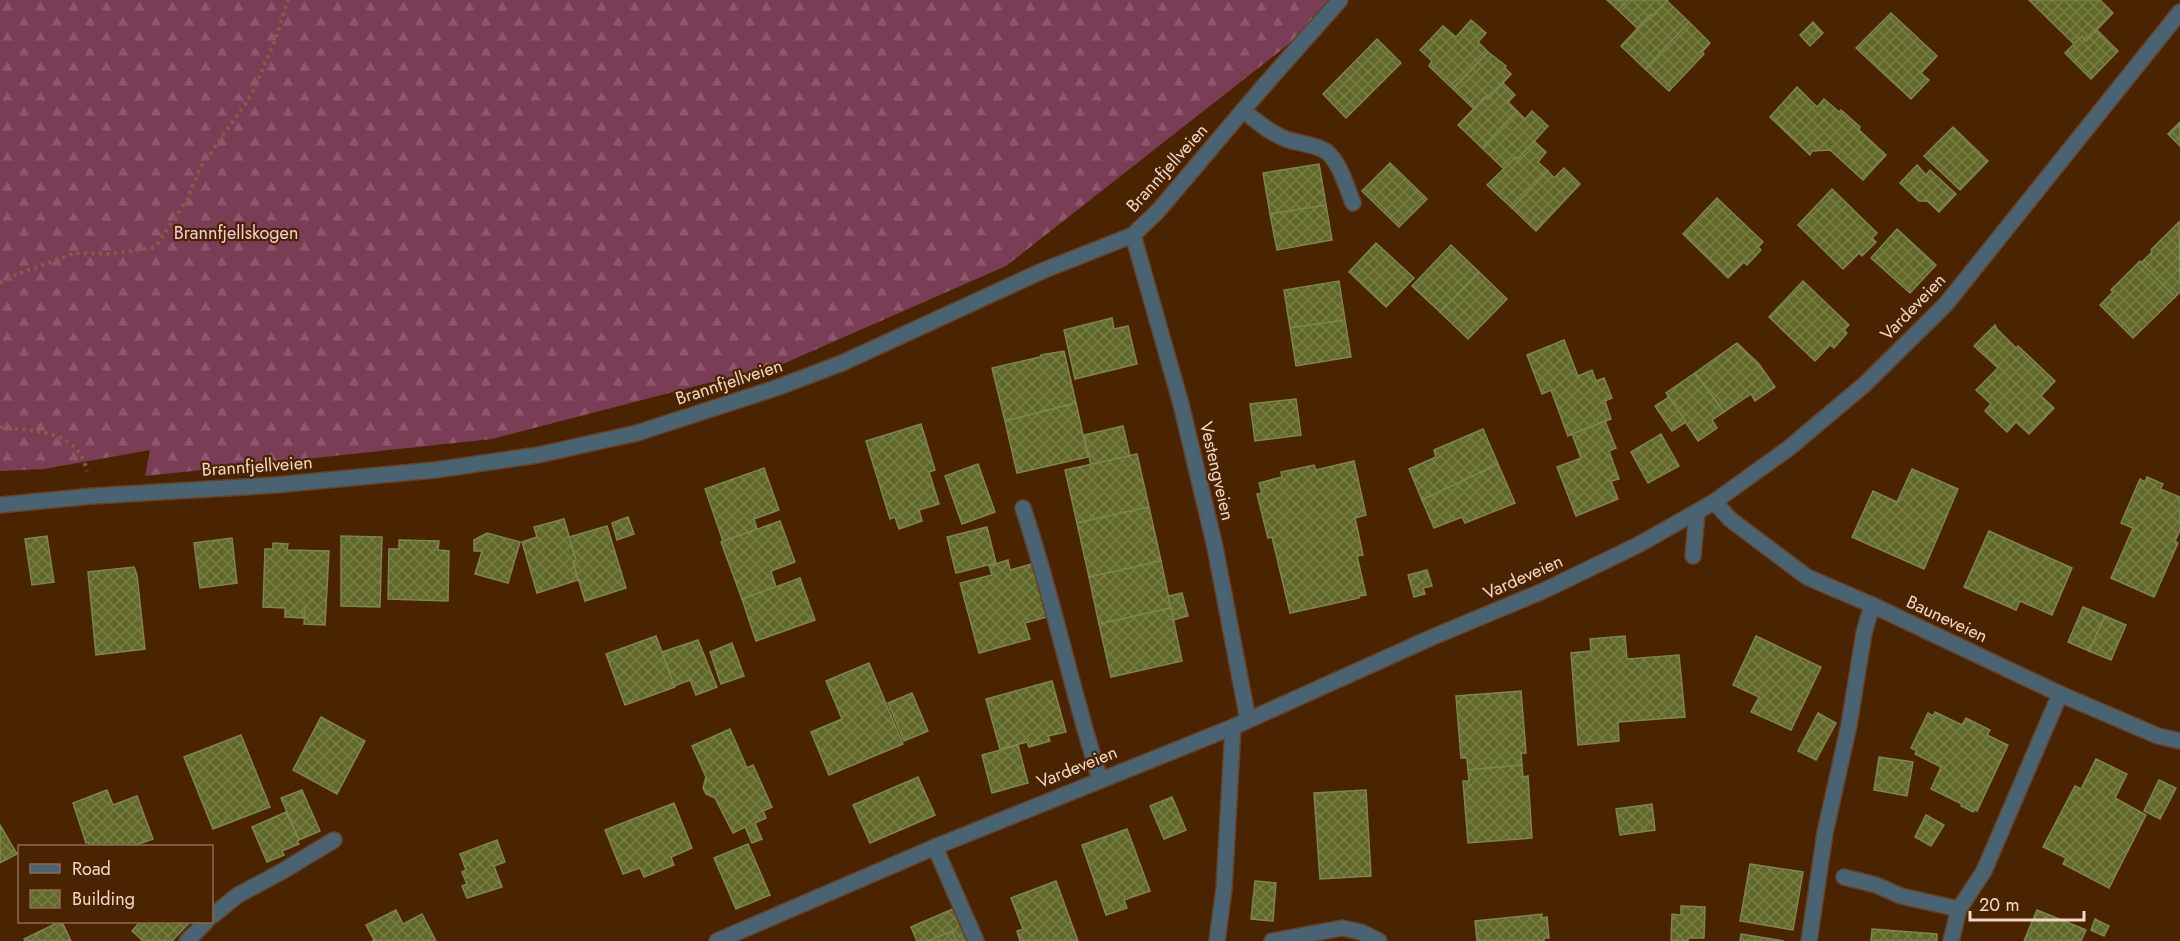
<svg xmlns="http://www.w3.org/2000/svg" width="2180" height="941" font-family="Jost,sans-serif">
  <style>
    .forest { fill: url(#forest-firs) }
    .building { fill: url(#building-cross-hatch); stroke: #7d8551; stroke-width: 1.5 }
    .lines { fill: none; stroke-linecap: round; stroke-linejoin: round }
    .service-casing { stroke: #654021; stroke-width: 18 }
    .minor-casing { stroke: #654021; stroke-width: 18 }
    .path { stroke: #825f43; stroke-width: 4; stroke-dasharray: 3 4.5; stroke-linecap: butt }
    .service { stroke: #496373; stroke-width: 15 }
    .minor { stroke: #496373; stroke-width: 15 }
    .labels { text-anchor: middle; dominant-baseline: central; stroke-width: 4.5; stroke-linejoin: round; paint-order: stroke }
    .street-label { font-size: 18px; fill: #f2d8c7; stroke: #4a2301 }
    .park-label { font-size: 18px; fill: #f4cdda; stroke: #4a2301 }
  </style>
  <defs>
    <pattern id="forest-firs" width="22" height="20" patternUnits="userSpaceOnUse" patternTransform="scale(1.5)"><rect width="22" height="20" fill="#7a3d56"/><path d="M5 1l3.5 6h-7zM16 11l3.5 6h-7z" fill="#8d586d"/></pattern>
    <pattern id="building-cross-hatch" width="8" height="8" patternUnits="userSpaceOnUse" patternTransform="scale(1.5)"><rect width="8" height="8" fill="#616928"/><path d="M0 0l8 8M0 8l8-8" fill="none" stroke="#787e46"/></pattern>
  </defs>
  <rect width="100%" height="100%" fill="#4a2301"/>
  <path class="forest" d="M0,0h1345l-339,266 -221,97 -293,76 -347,37 5,-26 -106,19 -44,2z"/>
  <g class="building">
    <path d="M1607,0h21l-10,10z"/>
    <path d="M1628,0h40l-15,16 -2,-2 -14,14 -19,-18z"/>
    <path d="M2029,0h71l13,13 -27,28 -4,-5 -8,8z"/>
    <path d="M1667,1l22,21 -44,47 -24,-23 30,-32 2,2z"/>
    <path d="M1891,13l46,43 -16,17 8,7 -18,19 -55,-51z"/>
    <path d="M1471,20l15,13 -8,9 10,10 -35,37 -24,-23 3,-5 -12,-11 23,-24 13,11z"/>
    <path d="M1689,22l21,21 -8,9 2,2 -35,37 -24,-22z"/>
    <path d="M1813,22l10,11 -13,13 -10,-11z"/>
    <path d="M2097,30l21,21 -27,28 -26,-26 17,-17 4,5z"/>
    <path d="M1377,39l24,24 -55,55 -23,-24z"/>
    <path d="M1488,52l18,14 -1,2 6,6 -23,25 -2,-3 -12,13 -21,-20z"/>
    <path d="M1503,83l12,12 -7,7 9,9 -35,37 -24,-23 28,-29 2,3z"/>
    <path d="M1797,87l20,20 7,-8 15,13 2,-2 19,17 -1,3 27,25 -23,25 -33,-30 -18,1 -2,4 -40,-38z"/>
    <path d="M1517,111l8,8 7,-8 16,15 -30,33 -2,-2 -12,12 -22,-21z"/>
    <path d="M2180,122v24l-12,-12z"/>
    <path d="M1953,127l35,34 -28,29 -36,-34z"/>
    <path d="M1534,141l12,11 -8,10 10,9 -36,37 -25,-23 29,-28 2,2z"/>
    <path d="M1390,163l37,36 -28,28 -37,-36z"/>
    <path d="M1319,164l7,41 -56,9 -7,-41z"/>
    <path d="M1917,165l9,10 4,-5 26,24 -17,18 -12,-11h-8l-19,-18z"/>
    <path d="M1564,168l16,16 -44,47 -24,-23 36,-37 6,7z"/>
    <path d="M1832,189l45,44 -5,5 4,4 -14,14 -3,-3 -16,16 -45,-44z"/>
    <path d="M1717,198l46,44 -5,5 3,3 -14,15 -3,-3 -16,16 -45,-44z"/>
    <path d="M1326,205l6,35 -55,10 -7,-36z"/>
    <path d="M2179,222l1,70 -5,5 -34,-34 11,-11 -1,-2z"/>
    <path d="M1897,229l39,36 -26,28 -39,-35z"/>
    <path d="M1376,243l38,35 -28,29 -37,-35z"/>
    <path d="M1451,245l28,27 -39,40 -28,-26z"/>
    <path d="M2140,261l35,36 -42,41 -33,-33 13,-13 -2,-2z"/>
    <path d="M1479,272l28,27 -39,40 -28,-27z"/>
    <path d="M1339,281l6,39 -55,8 -6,-38z"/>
    <path d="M1803,281l46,44 -5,5 3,3 -13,15 -4,-3 -15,16 -46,-44z"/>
    <path d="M1112,318l2,11 14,-3 9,38 -62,15 -11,-49z"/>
    <path d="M1345,320l6,37 -55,9 -6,-38z"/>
    <path d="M1995,325l2,4 19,19 2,-2 37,35 -14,15 13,12 -25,26 -13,-12 -9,10 -22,-21 6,-7 -15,-14 22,-22 -24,-22z"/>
    <path d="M1564,340l14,36 14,-6 4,11 8,-3 8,20 -7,3 6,18 -43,17 -17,-46 -9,4 -15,-39z"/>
    <path d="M1737,343l22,21 16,23 -20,14 -4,-7 -27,18 -29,-39z"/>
    <path d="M1064,351l12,52 -71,18 -13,-53 48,-11 1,-2z"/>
    <path d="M1695,373l29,39 -12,8 5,8 -19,13 -32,-48z"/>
    <path d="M1669,397l17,25 -14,9 -17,-25z"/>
    <path d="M1296,399l5,36 -46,6 -5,-37z"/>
    <path d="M1076,403l12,54 -71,16 -12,-52z"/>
    <path d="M1605,421l11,27 -7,3 10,28 -8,2 7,18 -42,17 -19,-49 24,-9 -9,-24z"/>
    <path d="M921,424l14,46 -6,2 10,32 -20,6 3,11 -23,8 -4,-12 -5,2 -24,-78z"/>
    <path d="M1123,426l7,30 -39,9 -7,-30z"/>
    <path d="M1483,429l15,35 -76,36 -13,-31 27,-12 -2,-7z"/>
    <path d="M1661,434l18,32 -31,17 -17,-31z"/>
    <path d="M1137,454l12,53 -72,16 -12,-53z"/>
    <path d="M1354,461l12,54 -11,3 8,37 -6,1 9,39 -7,1v2l-69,15 -18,-76 -4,1 -11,-44 5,-1 -3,-10 23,-6 -1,-5 33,-7 2,5z"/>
    <path d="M978,464l17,48 -33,12 -17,-48z"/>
    <path d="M1498,464l17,39 -50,20 -3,-6 -28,11 -12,-28z"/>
    <path d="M764,468l15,42 -25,9 3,10 -34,12 -18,-52z"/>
    <path d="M1912,469l46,20 -34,80 -72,-32 21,-46 24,11z"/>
    <path d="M2147,477l16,7 -3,5 20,8v33l-5,11 3,2 -24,54 -43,-19 22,-50 -12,-5 19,-44 5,3z"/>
    <path d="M1149,507l12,54 -72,16 -12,-54z"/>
    <path d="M628,517l6,17 -17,6 -5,-17z"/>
    <path d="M564,519l12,41 -3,2 5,18 -41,13 -15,-51 15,-5 -3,-10z"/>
    <path d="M780,521l15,41 -24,9 5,16 -34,12 -21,-57z"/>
    <path d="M607,526l19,62 -41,13 -12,-39 3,-2 -7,-23z"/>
    <path d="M987,527l9,36 -40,10 -9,-36z"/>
    <path d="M1989,531l83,37 -20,47 -32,-14 -4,9 -52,-23z"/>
    <path d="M487,533l33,9 -12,41 -33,-9 7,-23h-8v-11z"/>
    <path d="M47,536l7,46 -22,3 -7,-46z"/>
    <path d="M341,536l41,1 -2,70 -39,-1z"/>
    <path d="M232,538l5,45 -37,5 -6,-45z"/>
    <path d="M399,540l40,1 -1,9 11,1 -1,50 -60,-2 1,-50h10z"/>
    <path d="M273,543l15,1 -1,6 42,1 -4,74 -21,-1 1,-16h-2v10l-18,-1v-9l-22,-1 2,-58h8z"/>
    <path d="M1008,560l2,10 22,-6 15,53 -22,6 5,16 -51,14 -19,-70 32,-8 -3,-9z"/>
    <path d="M1161,561l10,47 -72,16 -10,-47z"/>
    <path d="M134,567l3,8 8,74 -49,6 -8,-83z"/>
    <path d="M1427,570l5,16 -9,2 2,6 -11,3 -6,-22z"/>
    <path d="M800,578l15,42 -59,21 -14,-42z"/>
    <path d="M1182,593l6,23 -15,4 -5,-24z"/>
    <path d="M2083,607l22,9 -16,35 -21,-9z"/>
    <path d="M1171,608l11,53 -71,16 -12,-53z"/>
    <path d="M2105,616l21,9 -15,35 -22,-9z"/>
    <path d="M656,636l19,51 -50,18 -19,-51z"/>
    <path d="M1625,636l2,23 52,-4 6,62 -67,5 1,19 -41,4 -7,-92 20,-2 -1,-12z"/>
    <path d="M1756,636l65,31 -30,63 -40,-18 8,-15 -26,-12z"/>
    <path d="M698,640l19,47 -21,8 -6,-15 -16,6 -12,-34z"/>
    <path d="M732,643l12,33 -23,8 -11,-32z"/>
    <path d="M869,663l34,81 -74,31 -18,-43 31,-13 -16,-38z"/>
    <path d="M1052,681l14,51 -18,4 2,5 -21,6 -2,-5 -27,7 -14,-50z"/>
    <path d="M1521,691l5,62h-5l1,12 -54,5 -1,-12h-6l-5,-62z"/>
    <path d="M912,693l16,38 -24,10 -16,-38z"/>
    <path d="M1935,712l27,13 4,-7 24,12 -3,5 21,10 -31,66 -3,-1 -1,2 -12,-6 1,-2 -31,-15 10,-22 -26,-13 2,-3 -6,-3 17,-35 5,3z"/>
    <path d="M1818,713l18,10 -20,37 -18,-9z"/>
    <path d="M321,717l44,24 -28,53 -44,-24z"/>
    <path d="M730,729l17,39 6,-3 19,42 -9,4 3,7 -11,5 7,16 -10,4 -7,-16 -12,6 -18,-35 -9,-4 -3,-6 3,-11 -14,-31z"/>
    <path d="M241,735l29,72 -57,22 -29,-72z"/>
    <path d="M1018,745l10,38 -36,10 -10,-38z"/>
    <path d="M1879,757l34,5 -6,34 -33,-6z"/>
    <path d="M2096,759l31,15 -12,24 31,17 -37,73 -46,-24 3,-6 -23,-11 32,-61 6,3z"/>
    <path d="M1522,765l1,12 5,-1 4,62 -64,5 -5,-62h6l-1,-11z"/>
    <path d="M918,777l17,38 -65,28 -17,-38z"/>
    <path d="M2159,780l17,8 -16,31 -16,-8z"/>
    <path d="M107,790l6,15 24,-9 16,43 -20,7h-43l-2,-4 -2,1 -13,-40z"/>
    <path d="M302,790l18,41 -21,9 -18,-42z"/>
    <path d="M1366,790l5,86 -51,3 -6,-86z"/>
    <path d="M1172,797l14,33 -22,9 -14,-33z"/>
    <path d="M674,803l18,45 -21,9 3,8 -30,12 -4,-9 -17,6 -18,-44z"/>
    <path d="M1652,804l3,26 -35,5 -4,-26z"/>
    <path d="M286,812l13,28 -2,1 2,3 -17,7 2,4 -17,7 -15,-35z"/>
    <path d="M1926,815l18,10 -13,21 -16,-9z"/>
    <path d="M0,825l17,29 -17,9z"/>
    <path d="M1127,829l23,62 -26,9 3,8 -21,7 -24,-70z"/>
    <path d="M497,840l8,22 -11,4 8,21 -35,11 -5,-12 5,-2 -5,-12 4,-2 -6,-16z"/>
    <path d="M748,844l22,51 -34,14 -22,-51z"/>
    <path d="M1750,864l53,8 -10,58 -53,-9z"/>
    <path d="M1056,881l22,60h-58l-3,-10 6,-2 -12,-31z"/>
    <path d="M1255,881l21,2 -3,38 -22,-2z"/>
    <path d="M1681,906l24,1 -1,31h-16v3h-17l1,-27 9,1z"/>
    <path d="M955,908l14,33h-13l-4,-10 -24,10h-11l-6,-14z"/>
    <path d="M396,910l7,14 19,-10 14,27h-64l2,-1 -8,-15z"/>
    <path d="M2037,910l49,20 -5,11h-57z"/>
    <path d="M1542,914v4l5,-1 2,21h-5v3h-67l-2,-20z"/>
    <path d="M2095,919l14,7 -5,10 -13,-6z"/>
    <path d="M59,922h3l9,19h-46l-1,-2z"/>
    <path d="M140,922h50l-18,19h-29l-11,-10z"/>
    <path d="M1872,929l65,5v7h-66z"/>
    <path d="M952,931l4,10h-28z"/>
    <path d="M1741,934l43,7h-44z"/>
  </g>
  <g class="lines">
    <g class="service-casing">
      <g id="service">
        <path d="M1243,110c13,11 27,23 43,29 13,5 30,5 41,13 13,11 20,36 26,51"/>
        <path d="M1023,508c30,89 48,181 77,271"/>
        <path d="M1693,556l4,-44"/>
        <path d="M935,847l41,94"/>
        <path d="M1844,877l32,8 25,11 58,13 25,-38 76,-177"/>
        <path d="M212,916l26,-21 43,-23 53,-32"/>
        <path d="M187,941l19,-19"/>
        <path d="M1272,941l70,-13 19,4 18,9"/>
        <path d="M1809,941l16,-108 24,-108 15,-92 8,-28"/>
        <path d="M1951,941l8,-32"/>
      </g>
    </g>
    <g class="minor-casing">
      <g id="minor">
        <path d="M1133,235l48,169 34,143 33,173"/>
        <path d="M1714,502l17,18 76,57 65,28 188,89 98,42 22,5"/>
        <path d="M0,505l93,-9 182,-11 160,-15 103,-15 99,-22 139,-45 66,-25 200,-92 91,-36 25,-24 104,-123 78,-88"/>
        <path d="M717,941l218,-94 298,-120 202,-91 108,-45 95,-46 76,-43 75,-54 76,-64 81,-80 234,-292"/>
        <path d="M1217,941l7,-52 9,-162"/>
      </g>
    </g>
    <g class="path">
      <path d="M0,283l10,-6 65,-24 38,1 42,-7 32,-47 13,-32 52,-74 23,-54 13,-40"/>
      <path d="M0,427c36,5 77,2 87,44"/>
    </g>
    <use href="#service" class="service"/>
    <use href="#minor" class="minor"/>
  </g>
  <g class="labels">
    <g class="street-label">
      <text transform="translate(1167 168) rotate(-48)">Brannfjellveien</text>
      <text transform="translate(1913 307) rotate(-46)">Vardeveien</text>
      <text transform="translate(729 382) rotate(-18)">Brannfjellveien</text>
      <text transform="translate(257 466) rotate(-4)">Brannfjellveien</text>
      <text transform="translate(1217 471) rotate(77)">Vestengveien</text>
      <text transform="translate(1523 577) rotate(-24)">Vardeveien</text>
      <text transform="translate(1947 619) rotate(25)">Bauneveien</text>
      <text transform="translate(1077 767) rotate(-22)">Vardeveien</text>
    </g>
    <g class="park-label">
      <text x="236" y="233">Brannfjellskogen</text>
    </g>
  </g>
  <rect x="18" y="845" width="195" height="78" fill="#4a2301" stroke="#8d6b50" stroke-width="1.5"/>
  <rect x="30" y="864" width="30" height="9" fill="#496373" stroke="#8d6b50" stroke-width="1.5"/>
  <text x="72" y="875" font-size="18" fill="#f2d8c7">Road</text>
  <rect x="30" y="890" width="30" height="18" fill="url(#building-cross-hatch)" stroke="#8d6b50" stroke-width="1.5"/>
  <text x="72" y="905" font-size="18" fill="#f2d8c7">Building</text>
  <path d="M1970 911v9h114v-9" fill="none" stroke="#f2d8c7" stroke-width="3"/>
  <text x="1979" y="911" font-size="18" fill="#f2d8c7" stroke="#4a2301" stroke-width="4.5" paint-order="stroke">20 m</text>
</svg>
